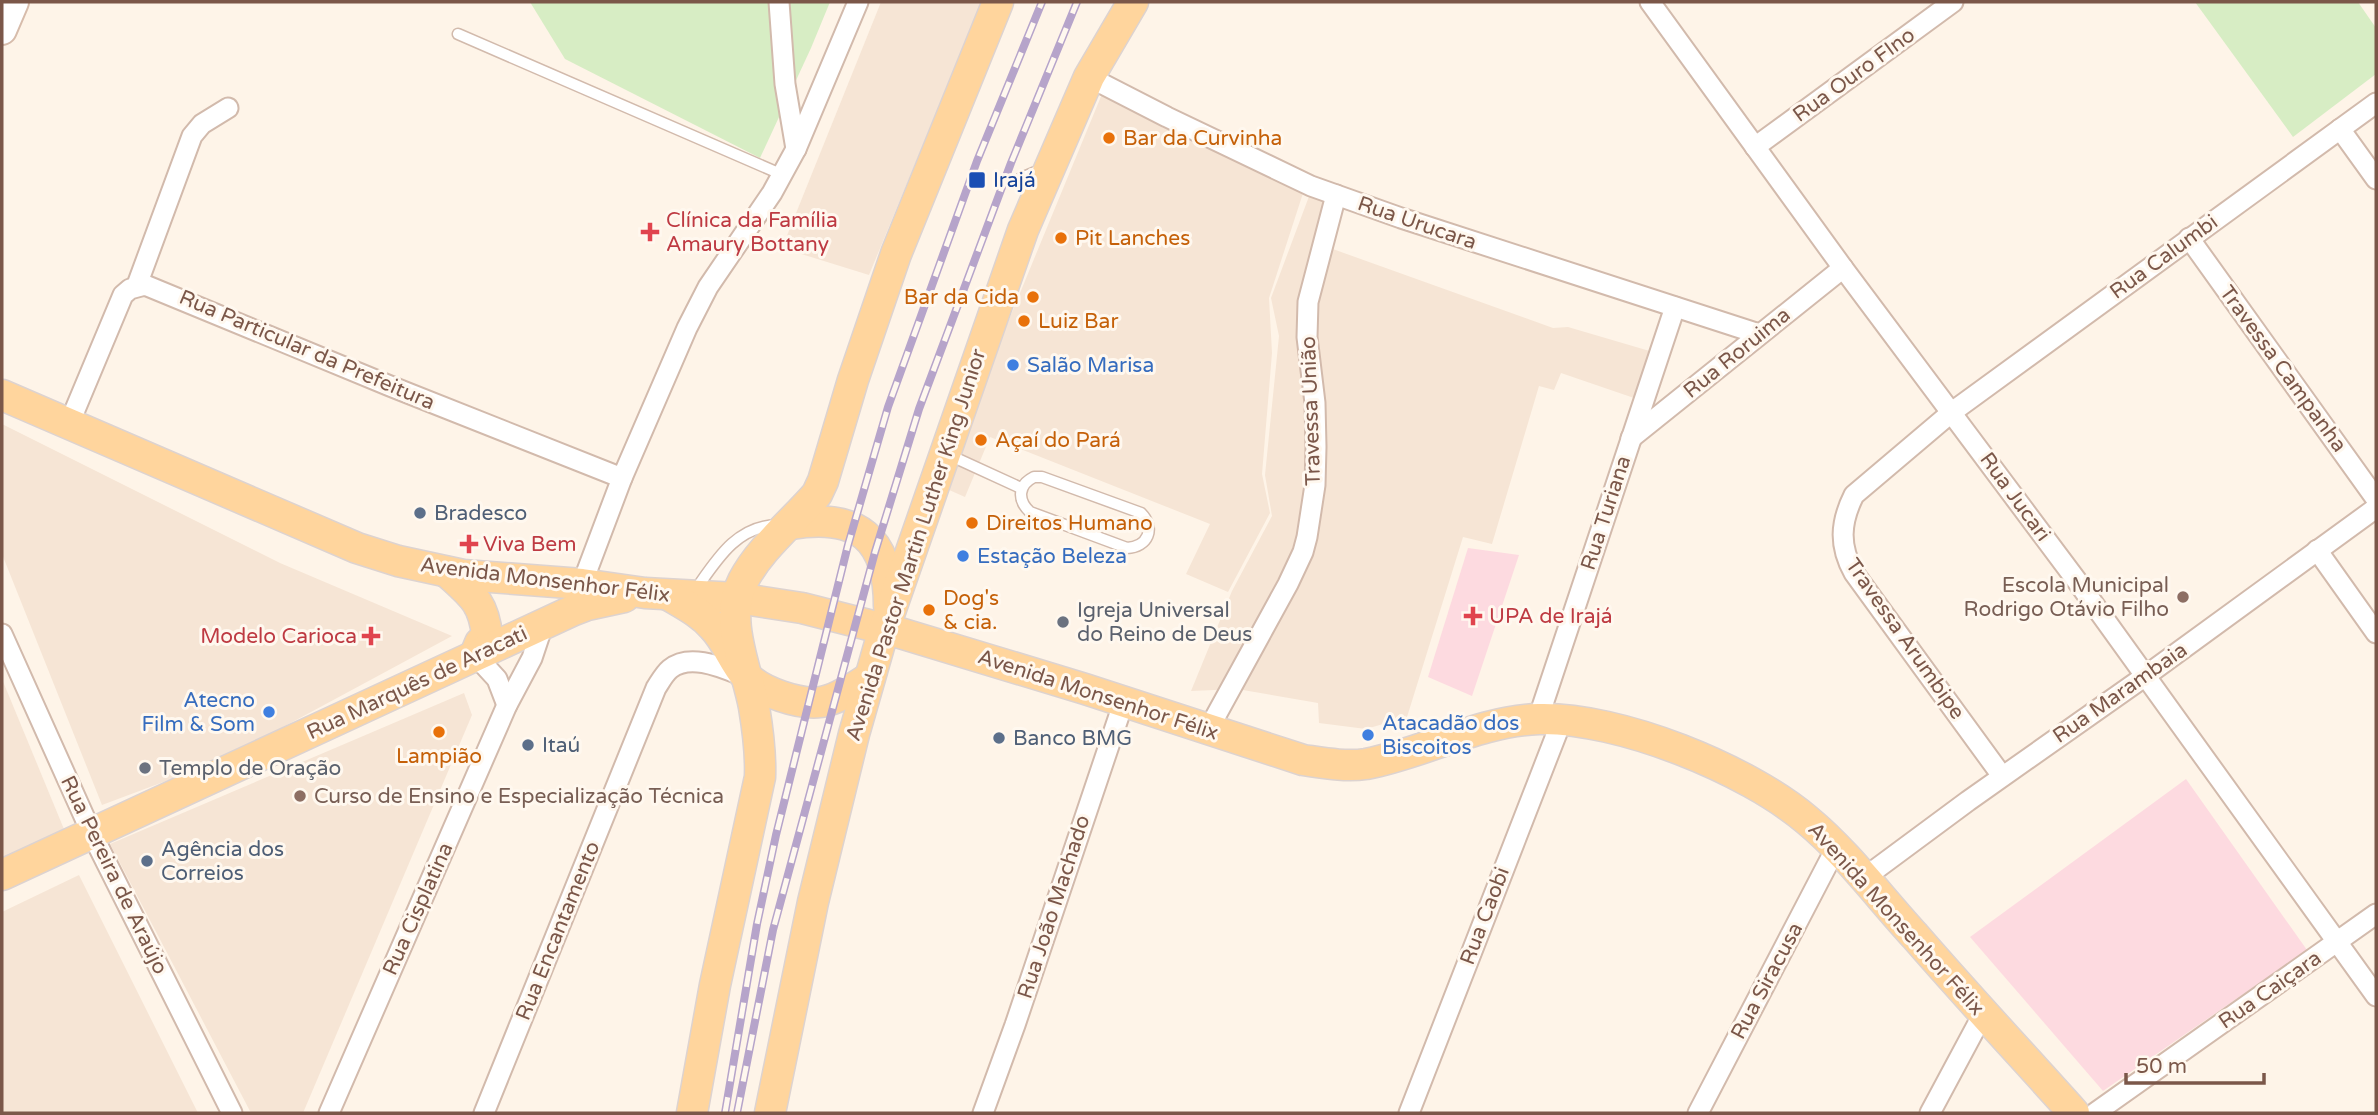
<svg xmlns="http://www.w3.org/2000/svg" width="2378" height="1115" font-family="'Varela Round',sans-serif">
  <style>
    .residential { fill: #f6e5d5 }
    .medical { fill: #fddae0 }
    .park { fill: #d7edc4 }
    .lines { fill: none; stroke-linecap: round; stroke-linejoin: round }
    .lane-casing { stroke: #d2baac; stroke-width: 13 }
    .street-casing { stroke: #d2baac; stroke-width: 23 }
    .secondary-casing { stroke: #d7bcab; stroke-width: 32 }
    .primary-casing { stroke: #ddd3d0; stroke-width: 33 }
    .lane { stroke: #fff; stroke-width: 10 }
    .street { stroke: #fff; stroke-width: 19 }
    .secondary { stroke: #fff; stroke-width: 28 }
    .primary { stroke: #ffd59d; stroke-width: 30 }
    .rail-casing { stroke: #b6a4ca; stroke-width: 8 }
    .rail { stroke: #fff8ef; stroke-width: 5; stroke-dasharray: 16; stroke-linecap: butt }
    .food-dot { fill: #e8710a; stroke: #fff8ef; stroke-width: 2.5 }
    .transit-dot { fill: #1a4fb4; stroke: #fff8ef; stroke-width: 2.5 }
    .health-dot { fill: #e0444e; stroke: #fff8ef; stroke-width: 2.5 }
    .shop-dot { fill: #3f7fe0; stroke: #fff8ef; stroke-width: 2.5 }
    .service-dot { fill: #5c6f8a; stroke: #fff8ef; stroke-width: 2.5 }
    .education-dot { fill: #8d6e63; stroke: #fff8ef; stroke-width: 2.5 }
    .worship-dot { fill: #6b7280; stroke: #fff8ef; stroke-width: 2.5 }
    .labels { text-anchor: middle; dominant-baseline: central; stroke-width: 6; stroke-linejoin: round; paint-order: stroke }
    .street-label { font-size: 21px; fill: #7b5749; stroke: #fff8ef }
    .food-label { font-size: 21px; fill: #c56008; stroke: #fff8ef; text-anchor: start }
    .transit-label { font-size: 21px; fill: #164399; stroke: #fff8ef; text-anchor: start }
    .health-label { font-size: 21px; fill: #be3a42; stroke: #fff8ef; text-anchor: start }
    .shop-label { font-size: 21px; fill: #366cbe; stroke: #fff8ef; text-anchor: start }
    .service-label { font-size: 21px; fill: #4e5e75; stroke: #fff8ef; text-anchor: start }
    .education-label { font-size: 21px; fill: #785e54; stroke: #fff8ef; text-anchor: end }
    .worship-label { font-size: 21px; fill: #5b616d; stroke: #fff8ef; text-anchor: start }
  </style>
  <rect width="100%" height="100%" fill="#fef4e8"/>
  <g class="residential">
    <path d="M881,2h101l-113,273 -87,-27z"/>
    <path d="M1102,94l203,93 -36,111 3,55 -10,121 8,39 -42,79 -42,-18 24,-50 -220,-87 -25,60 -18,-8 33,-99z"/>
    <path d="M1311,191l33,11 -14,46 223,80 15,-1 85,25 -19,46 -73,-25 -7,17 -15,-4 -47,158 -29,-7 -56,180 -41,12 -47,-6 -1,-20 -81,-14 -46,2 41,-100 40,-75 -7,-41 14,-139 -8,-38z"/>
    <path d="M2,424l278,139 172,73 -230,124 -120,45 -100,-251z"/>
    <path d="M2,679l64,155 -64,27z"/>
    <path d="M464,693l8,22 -169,398h-52l-141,-269z"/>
    <path d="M79,875l119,238h-196v-201z"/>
  </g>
  <g class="medical">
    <path d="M1468,548l51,7 -47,141 -44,-19z"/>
    <path d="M2186,779l121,171 -204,141 -133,-154z"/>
  </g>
  <g class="park">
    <path d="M530,2h300l-19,46 -51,110 -195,-99z"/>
    <path d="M2195,2h163l18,26v46l-83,63z"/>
  </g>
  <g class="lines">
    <g class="lane-casing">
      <g id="lane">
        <path d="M458,34l325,141"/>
        <path d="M1021,178l19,-8"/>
        <path d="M949,455l72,33"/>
        <path d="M1034,477h8l99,36c15,15 7,34 -14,35l-97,-36c-13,-12 -12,-27 4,-35z"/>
        <path d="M694,592c22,-31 41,-65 82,-67"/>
      </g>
    </g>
    <g class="street-casing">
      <g id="street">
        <path d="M779,2l6,82 11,65"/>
        <path d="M1650,2l193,266 234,313 299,415"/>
        <path d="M1089,77l78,40 144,69 90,32 358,116"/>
        <path d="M2340,129l36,50"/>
        <path d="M1755,147l198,-145"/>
        <path d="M2189,238l187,261"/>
        <path d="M137,285l55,-149 10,-12 26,-16"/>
        <path d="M69,424l54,-129 7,-6 15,-4 245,101 232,92"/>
        <path d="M1631,438l212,-170"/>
        <path d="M2317,550l59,83"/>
        <path d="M582,584l40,-106 65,-150 21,-41 64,-94 24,-44 62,-147"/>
        <path d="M2,634l90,200 140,279"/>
        <path d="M475,655l22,24 10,26"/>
        <path d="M1538,719l137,-412"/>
        <path d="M1208,730l80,-146 15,-32 4,-15 8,-52 1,-38 -1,-44 -8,-66 1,-35 28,-107"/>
        <path d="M2002,776l-148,-203c-15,-27 -14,-50 0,-78l98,-83 424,-309"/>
        <path d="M1864,878l104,-77 176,-124 232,-169"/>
        <path d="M329,1113l178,-408 25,-47 11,-33"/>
        <path d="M484,1113l172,-425c4,-6 8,-14 14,-19 21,-17 55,0 76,8"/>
        <path d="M983,1113l32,-88 109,-324"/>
        <path d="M1409,1113l153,-393"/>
        <path d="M1698,1113l138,-265"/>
        <path d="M1930,1113l53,-99"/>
        <path d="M2095,1113l281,-199"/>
      </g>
    </g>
    <g class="secondary-casing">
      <path id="secondary" d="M2,30l12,-28"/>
    </g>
    <g class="primary-casing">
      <g id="primary">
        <path d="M2,395l355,153 41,13 65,14 119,9 63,9 92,5 65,10 98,25 185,56 218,71c21,3 42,7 63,4 59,-11 112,-43 173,-45 80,-2 208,50 268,101 40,33 73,78 108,116 52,60 106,118 159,177"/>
        <path d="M791,524c67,-11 98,14 98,82"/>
        <path d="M447,572c24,22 37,30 40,64l-7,7 -5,12"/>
        <path d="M670,596c15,9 31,17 43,31 14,14 20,35 33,49 15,16 53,29 75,26 16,-2 34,-15 48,-24"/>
        <path d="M2,875l572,-265 13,-5 37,-8"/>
        <path d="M692,1113l23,-128 45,-208c1,-24 -2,-46 -6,-70 -7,-38 -31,-88 -11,-126 17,-33 50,-59 74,-87l6,-13 30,-101 43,-126 102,-252"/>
        <path d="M770,1113l43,-211 41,-168 30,-105 139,-399 66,-153 44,-75"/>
      </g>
    </g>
    <use href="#lane" class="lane"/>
    <use href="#street" class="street"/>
    <use href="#secondary" class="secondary"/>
    <use href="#primary" class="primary"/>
    <g class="rail-casing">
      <g id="rail">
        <path d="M725,1113l32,-189 19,-89 72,-290 40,-138 89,-246 65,-159"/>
        <path d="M737,1113l36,-183 102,-378 44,-143 92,-246 66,-161"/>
      </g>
    </g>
    <use href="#rail" class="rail"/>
  </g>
  <g class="food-dot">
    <circle cx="1109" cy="138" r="7"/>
    <circle cx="1061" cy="238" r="7"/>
    <circle cx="1033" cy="297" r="7"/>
    <circle cx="1024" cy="321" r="7"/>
    <circle cx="981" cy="440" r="7"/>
    <circle cx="972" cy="523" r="7"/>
    <circle cx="929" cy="610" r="7"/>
    <circle cx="439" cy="732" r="7"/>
  </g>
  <rect class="transit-dot" x="968" y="171" width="18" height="18" rx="3.5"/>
  <g class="health-dot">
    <path d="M646.5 221.5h7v7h7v7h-7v7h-7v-7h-7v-7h7z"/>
    <path d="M465.5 533.5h7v7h7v7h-7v7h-7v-7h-7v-7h7z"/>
    <path d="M1469.5 605.5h7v7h7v7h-7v7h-7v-7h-7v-7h7z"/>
    <path d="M367.5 625.5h7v7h7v7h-7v7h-7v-7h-7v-7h7z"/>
  </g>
  <g class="shop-dot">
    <circle cx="1013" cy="365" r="7"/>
    <circle cx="963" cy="556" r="7"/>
    <circle cx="269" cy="712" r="7"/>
    <circle cx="1368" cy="735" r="7"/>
  </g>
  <g class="service-dot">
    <circle cx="420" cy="513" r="7"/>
    <circle cx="999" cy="738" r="7"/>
    <circle cx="528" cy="745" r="7"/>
    <circle cx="147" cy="861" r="7"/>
  </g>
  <g class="education-dot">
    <circle cx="2183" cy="597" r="7"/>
    <circle cx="300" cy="796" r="7"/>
  </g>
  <g class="worship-dot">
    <circle cx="1063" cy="622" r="7"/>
    <circle cx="145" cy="768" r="7"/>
  </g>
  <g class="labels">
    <g class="street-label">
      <text transform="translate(1854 75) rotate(-36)">Rua Ouro FIno</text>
      <text transform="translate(1417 223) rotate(19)">Rua Urucara</text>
      <text transform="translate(2164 257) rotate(-36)">Rua Calumbi</text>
      <text transform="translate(307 350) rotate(23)">Rua Particular da Prefeitura</text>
      <text transform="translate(1737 353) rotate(-39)">Rua Roruima</text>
      <text transform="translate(2283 369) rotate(54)">Travessa Campanha</text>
      <text transform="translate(1311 411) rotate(-92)">Travessa União</text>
      <text transform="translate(2015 497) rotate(54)">Rua Jucari</text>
      <text transform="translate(1606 513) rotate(-72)">Rua Turiana</text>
      <text transform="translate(916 545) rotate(-72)">Avenida Pastor Martin Luther King Junior</text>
      <text transform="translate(545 580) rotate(7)">Avenida Monsenhor Félix</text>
      <text transform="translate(1905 639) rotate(55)">Travessa Arumbipe</text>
      <text transform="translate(417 683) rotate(-25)">Rua Marquês de Aracati</text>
      <text transform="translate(2120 693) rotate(-35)">Rua Marambaia</text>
      <text transform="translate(1098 695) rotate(18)">Avenida Monsenhor Félix</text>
      <text transform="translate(114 875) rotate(64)">Rua Pereira de Araújo</text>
      <text transform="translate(1054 907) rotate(-72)">Rua João Machado</text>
      <text transform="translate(418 909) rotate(-66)">Rua Cisplatina</text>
      <text transform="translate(1485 916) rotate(-69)">Rua Caobi</text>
      <text transform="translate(1896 919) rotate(48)">Avenida Monsenhor Félix</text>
      <text transform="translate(558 931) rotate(-68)">Rua Encantamento</text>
      <text transform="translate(1767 981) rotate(-62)">Rua Siracusa</text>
      <text transform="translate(2270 990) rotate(-35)">Rua Caiçara</text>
    </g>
    <g class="food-label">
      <text x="1123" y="138">Bar da Curvinha</text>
      <text x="1075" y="238">Pit Lanches</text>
      <text x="1019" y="297" text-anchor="end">Bar da Cida</text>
      <text x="1038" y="321">Luiz Bar</text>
      <text x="995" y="440">Açaí do Pará</text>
      <text x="986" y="523">Direitos Humano</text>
      <text x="943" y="598">Dog's<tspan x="943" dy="24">&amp; cia.</tspan></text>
      <text x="439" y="756" text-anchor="middle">Lampião</text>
    </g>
    <g class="transit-label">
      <text x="993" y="180">Irajá</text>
    </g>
    <g class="health-label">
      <text x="666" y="220">Clínica da Família<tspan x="666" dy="24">Amaury Bottany</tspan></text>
      <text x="483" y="544">Viva Bem</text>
      <text x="1489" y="616">UPA de Irajá</text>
      <text x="357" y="636" text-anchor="end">Modelo Carioca</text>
    </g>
    <g class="shop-label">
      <text x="1027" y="365">Salão Marisa</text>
      <text x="977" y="556">Estação Beleza</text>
      <text x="255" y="700" text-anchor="end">Atecno<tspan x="255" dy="24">Film &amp; Som</tspan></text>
      <text x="1382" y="723">Atacadão dos<tspan x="1382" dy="24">Biscoitos</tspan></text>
    </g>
    <g class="service-label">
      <text x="434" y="513">Bradesco</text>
      <text x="1013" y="738">Banco BMG</text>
      <text x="542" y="745">Itaú</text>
      <text x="161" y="849">Agência dos<tspan x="161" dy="24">Correios</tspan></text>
    </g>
    <g class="education-label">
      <text x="2169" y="585">Escola Municipal<tspan x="2169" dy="24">Rodrigo Otávio Filho</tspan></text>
      <text x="314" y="796" text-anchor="start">Curso de Ensino e Especialização Técnica</text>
    </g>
    <g class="worship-label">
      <text x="1077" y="610">Igreja Universal<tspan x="1077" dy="24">do Reino de Deus</tspan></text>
      <text x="159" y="768">Templo de Oração</text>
    </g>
  </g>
  <rect width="2378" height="1115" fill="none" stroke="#7b5749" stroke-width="7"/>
  <path d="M2126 1073v10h138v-10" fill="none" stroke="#7b5749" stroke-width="3.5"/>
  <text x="2136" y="1073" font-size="21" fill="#7b5749" stroke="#fff8ef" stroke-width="5" paint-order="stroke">50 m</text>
</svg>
